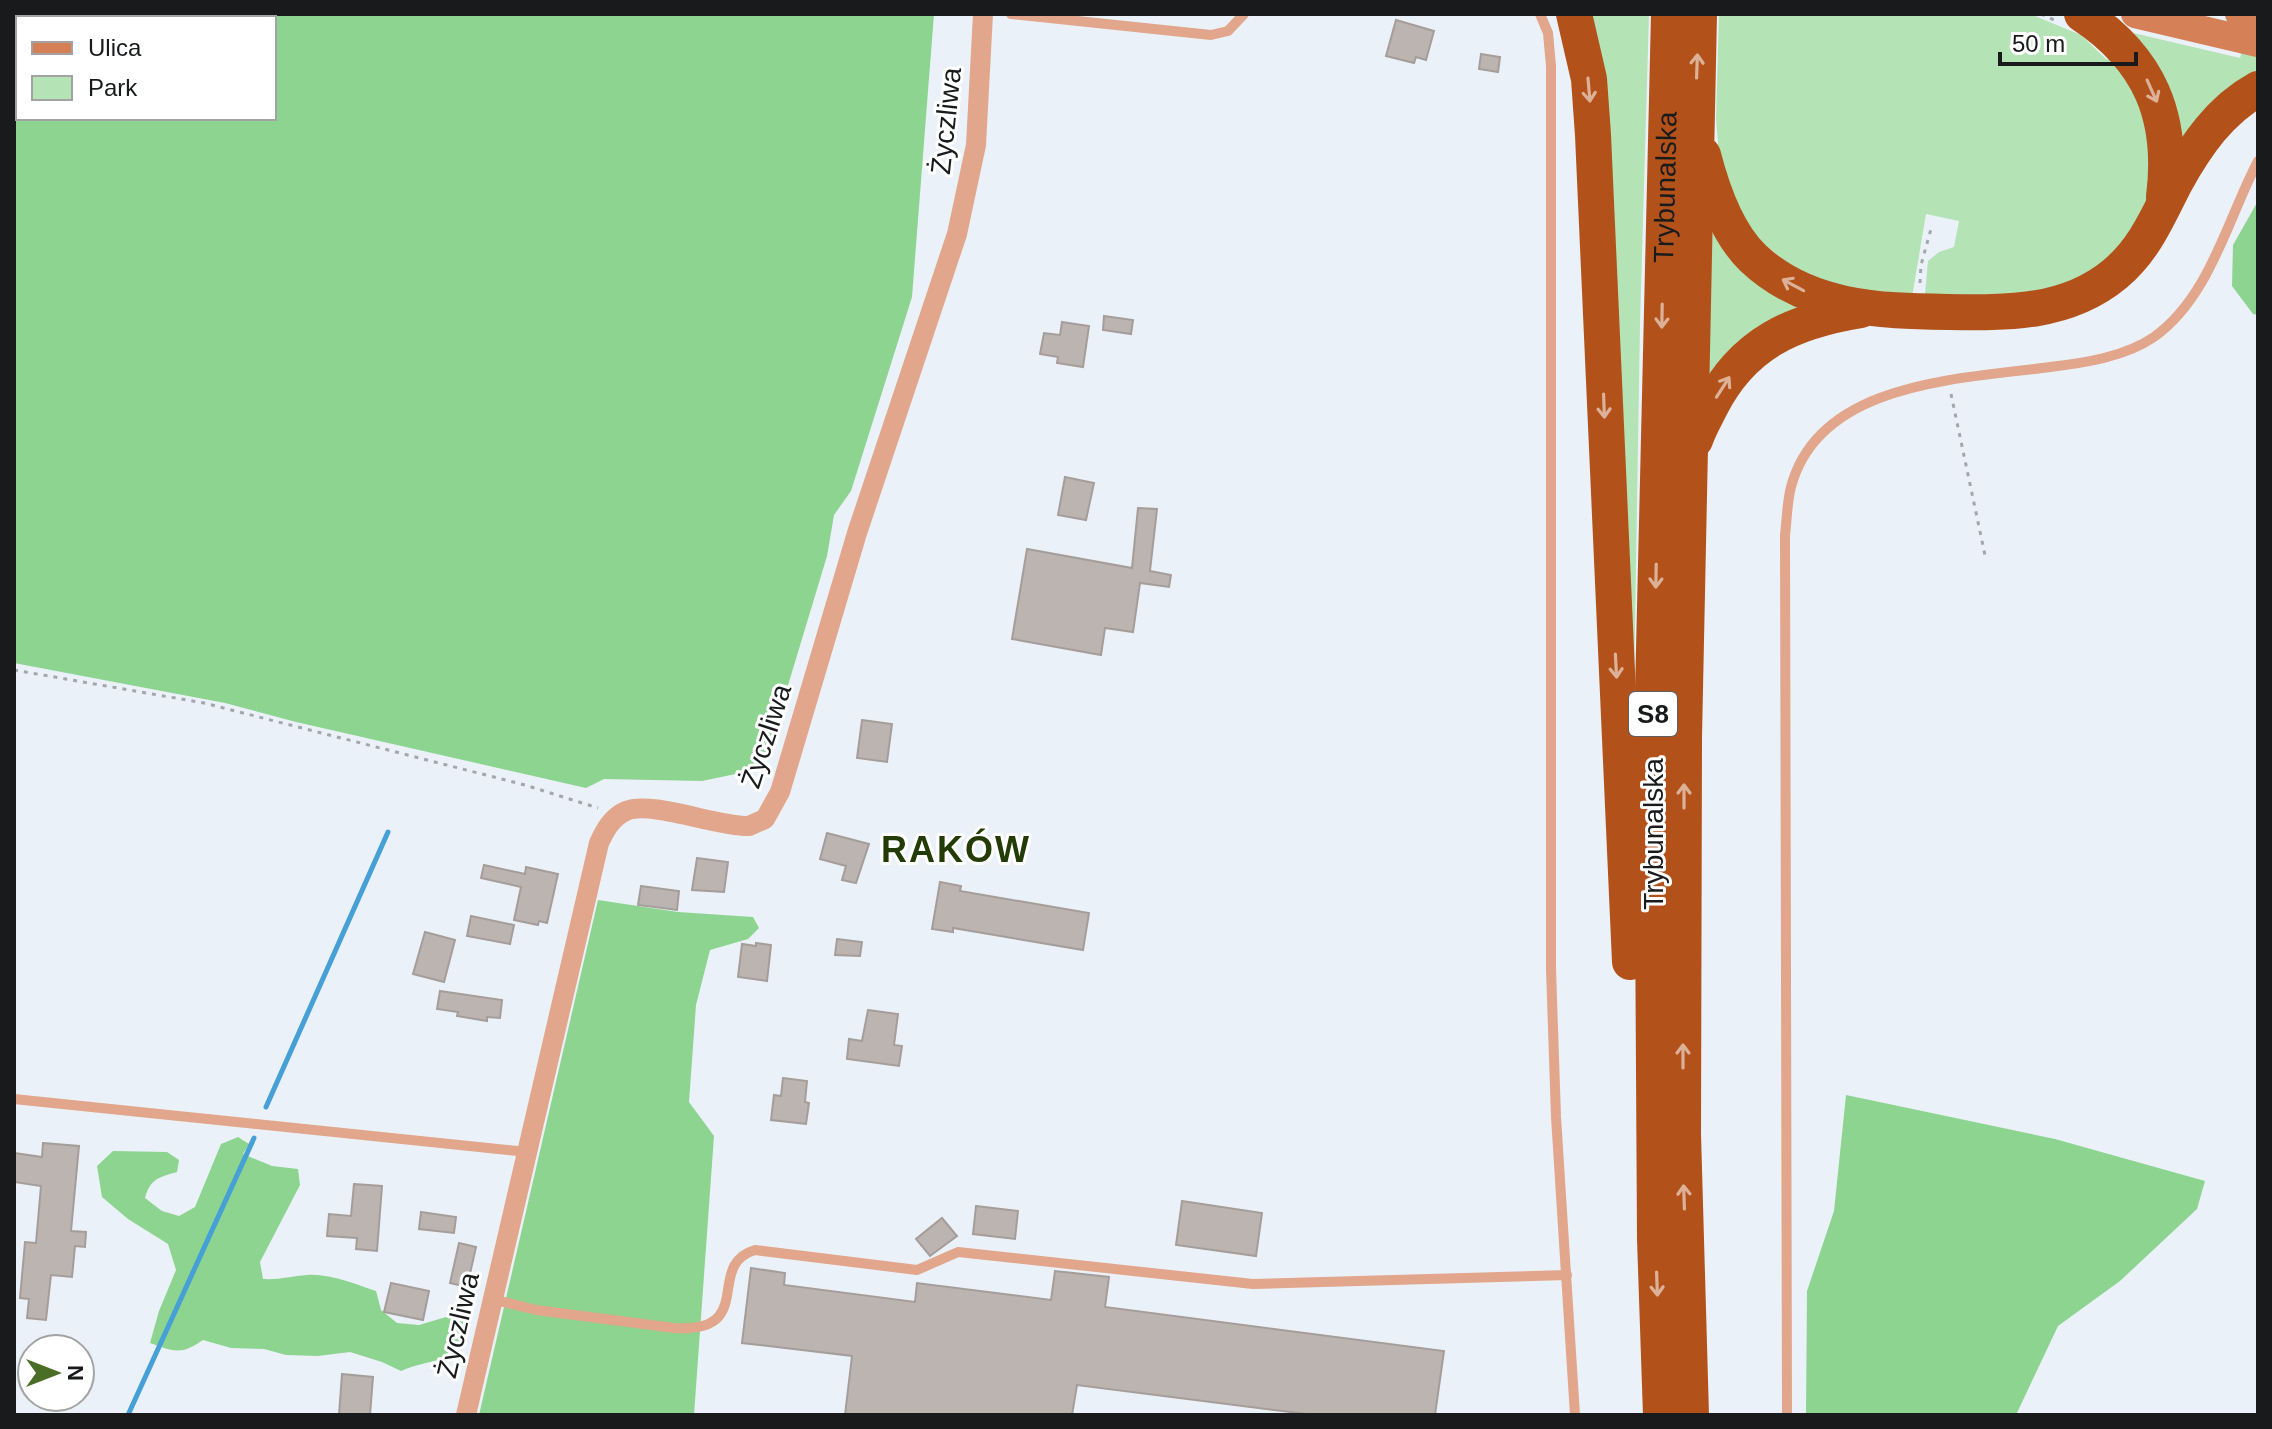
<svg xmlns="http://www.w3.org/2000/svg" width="2272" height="1429" font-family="Arial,sans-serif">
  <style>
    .green { fill: #b4e3b5 }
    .forest { fill: #8dd491; fill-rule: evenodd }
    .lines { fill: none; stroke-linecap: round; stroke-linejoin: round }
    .stream { stroke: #46a0d6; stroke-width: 5 }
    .building { fill: #bcb4b0; stroke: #a59d99; stroke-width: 2 }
    .path { stroke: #a3a7ad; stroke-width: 3; stroke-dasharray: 4 6; stroke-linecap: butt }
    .service { stroke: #e1a68b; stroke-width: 10 }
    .minor { stroke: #e1a68b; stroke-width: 20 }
    .secondary { stroke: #d58056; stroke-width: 28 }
    .motorway { stroke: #b2521a; stroke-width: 36 }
    .oneway { stroke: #dcb198 }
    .labels { text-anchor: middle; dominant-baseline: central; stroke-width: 6; stroke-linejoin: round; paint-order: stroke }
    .shield { fill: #fff; stroke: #5d5f60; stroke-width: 2 }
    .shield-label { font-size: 26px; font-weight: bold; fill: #181a1c }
    .street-label { font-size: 28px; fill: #181a1c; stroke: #fff }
    .district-label { font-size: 36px; font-weight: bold; letter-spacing: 2px; fill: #233b07; stroke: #fff }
  </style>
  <rect width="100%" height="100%" fill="#ebf1f8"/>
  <g class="green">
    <path d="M1585,14h64l-9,309 -7,423z"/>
    <path d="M1719,14h311l51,21 26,25 7,-8 37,59 -2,91 -33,53 -39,26 -57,16 -95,-3 3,-33 11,-9 15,-5 5,-26 -33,-7 -14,83 -100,-14 -70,-57 -23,-70 -3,-38z"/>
    <path d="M2129,32l111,26 3,-11 15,3v24l-76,73z"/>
    <path d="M1711,216l97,89 -102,81z"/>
  </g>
  <g class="forest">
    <path d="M14,14h920l-22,283 -61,194 -17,24 -7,41 -60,199 -22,17 -43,9 -98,-2 -18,9 -290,-66 -71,-19 -211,-40zM274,18v100h-256v-100z"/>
    <path d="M2258,201v114l-5,-1 -21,-28 1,-41z"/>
    <path d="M598,900l80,12 75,5 6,11 -11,11 -38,11 -14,55 -7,97 25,34 -20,279h-215z"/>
    <path d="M1846,1095l209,44 150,42 -8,28 -77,72 -62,45 -42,89h-210l1,-124 27,-80z"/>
    <path d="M238,1137l11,7 -6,10 29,12 26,3 2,16 -40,77 3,17c17,1 28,-3 44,-4 22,-2 48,9 69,16l5,19 16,13 22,2 27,-8 20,2 -11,35c-18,8 -36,9 -54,17l-19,-9 -32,-10 -32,4 -32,-1 -22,-6 -33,-1 -28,-8c-21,15 -29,12 -53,3l9,-32 17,-41 -8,-26 -40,-25 -26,-22 -5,-31 16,-15 54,1 12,8 -2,12c-18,5 -27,7 -32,26l17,13 17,5 16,-9 26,-63z"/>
  </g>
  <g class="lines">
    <g class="stream">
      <path d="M266,1107l122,-275"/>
      <path d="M128,1415l126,-277"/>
    </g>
  </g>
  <g class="building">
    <path d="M1396,20l38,11 -8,29 -10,-3 -2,6 -28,-7z"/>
    <path d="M1481,54l19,3 -2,15 -19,-3z"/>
    <path d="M1104,316l29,4 -2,14 -28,-4z"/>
    <path d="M1062,322l27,4 -6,41 -26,-4 1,-6 -18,-3 4,-21 16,2z"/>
    <path d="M1065,477l29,6 -8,37 -28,-5z"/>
    <path d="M1138,508l19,1 -7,62 21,4 -2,12 -29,-4 -7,49 -28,-4 -4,27 -89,-16 15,-90 105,19z"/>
    <path d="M862,720l30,4 -5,38 -30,-4z"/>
    <path d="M827,833l42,11 -13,39 -14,-3 4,-14 -26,-7z"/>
    <path d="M697,858l31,4 -4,30 -32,-2z"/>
    <path d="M484,865l41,9 1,-7 32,7 -11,49 -8,-2 -1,4 -24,-5 7,-33 -40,-9z"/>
    <path d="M940,882l21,4 -1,5 129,22 -6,37 -130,-22v4l-21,-3z"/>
    <path d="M641,886l38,5 -2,19 -39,-5z"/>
    <path d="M471,916l43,9 -4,19 -43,-8z"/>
    <path d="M425,932l30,8 -11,42 -31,-8z"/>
    <path d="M837,939l25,3 -2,14 -25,-1z"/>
    <path d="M756,943l15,2 -4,36 -29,-4 4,-33 14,2z"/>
    <path d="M440,991l62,9 -2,18 -13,-1v4l-30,-5 1,-4 -21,-3z"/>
    <path d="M868,1010l30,4 -4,31 8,1 -3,20 -52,-7 2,-20 13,2z"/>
    <path d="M783,1078l24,3 -2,21 4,1 -3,21 -35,-4 3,-25 7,1z"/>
    <path d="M43,1143l36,3 -8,85 15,1 -1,15 -10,-1 -3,31 -21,-2 -5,45 -19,-2 2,-19 -9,-1 5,-56 11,1 5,-57 -27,-4v-29l28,4z"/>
    <path d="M354,1184l28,2 -5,65 -21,-2 1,-11 -30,-2 2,-22 22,2z"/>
    <path d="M1182,1201l80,12 -6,43 -80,-11z"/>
    <path d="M976,1206l42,5 -3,28 -42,-5z"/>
    <path d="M421,1212l35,5 -2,16 -35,-4z"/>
    <path d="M942,1218l15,18 -27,20 -14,-17z"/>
    <path d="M459,1243l17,4 -9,40 -17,-4z"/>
    <path d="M751,1268l34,5 -1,12 131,17 2,-19 134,17 4,-29 54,6 -4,30 339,44 -9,64h-121l-237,-30 -5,30h-227l7,-59 -110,-13z"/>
    <path d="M391,1283l38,8 -6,29 -39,-8z"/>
    <path d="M342,1374l31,3 -3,38h-31z"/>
  </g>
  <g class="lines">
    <g class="path">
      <path d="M2041,14l13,6"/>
      <path d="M1920,283l1,-18 10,-36"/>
      <path d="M1951,394l35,166"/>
      <path d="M14,670l190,33 321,82 73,23"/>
    </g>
    <g class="service">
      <path d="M1011,14l200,21 17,-4 16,-17"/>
      <path d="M1540,14l8,19 3,33v903l5,148 19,298"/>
      <path d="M14,1099l513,53"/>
      <path d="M492,1299l44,11 138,18c84,5 30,-63 81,-78l162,20 41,-18 295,32 314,-9"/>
      <path d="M1787,1415l-2,-880c2,-16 2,-33 6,-48 28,-106 171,-108 259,-120 34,-4 75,-10 104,-30 56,-40 73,-117 104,-176"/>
    </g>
    <path class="minor" d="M466,1415l133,-572c6,-13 13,-26 27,-32 25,-11 92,16 123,15l16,-7 15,-27 77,-259 100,-299 19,-89 7,-131"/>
    <g class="secondary">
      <path d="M2135,14l123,29"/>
      <path d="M2239,14l19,7"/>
    </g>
    <g class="motorway">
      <path d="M1574,14l15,65 4,56 37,827"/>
      <path d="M2082,14c68,45 92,103 82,183"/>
      <path d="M1703,155c9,35 24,78 50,103 54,51 126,53 195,54 59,1 119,2 167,-38 30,-25 43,-58 60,-91 21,-38 45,-73 83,-94"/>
      <path d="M1695,440c4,-12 10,-22 16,-34 32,-63 82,-85 150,-96"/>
      <path id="s1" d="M1661,1415l-6,-176 -3,-504 17,-721"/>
      <path d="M1691,1415l-8,-281 1,-397 15,-723"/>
    </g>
  </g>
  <defs><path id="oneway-shaft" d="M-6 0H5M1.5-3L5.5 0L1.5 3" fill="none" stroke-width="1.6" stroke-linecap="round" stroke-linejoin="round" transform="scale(2)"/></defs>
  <g class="oneway">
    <use href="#oneway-shaft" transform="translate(1697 66) rotate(-88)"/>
    <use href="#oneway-shaft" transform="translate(1589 90) rotate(85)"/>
    <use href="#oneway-shaft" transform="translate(2152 91) rotate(66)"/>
    <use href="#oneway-shaft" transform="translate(1793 285) rotate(-152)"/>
    <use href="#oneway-shaft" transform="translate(1662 316) rotate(91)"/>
    <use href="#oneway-shaft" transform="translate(1723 387) rotate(-57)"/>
    <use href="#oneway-shaft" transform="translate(1604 406) rotate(88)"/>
    <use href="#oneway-shaft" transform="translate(1656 576) rotate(91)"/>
    <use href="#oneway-shaft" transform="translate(1616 666) rotate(87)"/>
    <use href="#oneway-shaft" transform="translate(1684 796) rotate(-90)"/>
    <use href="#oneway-shaft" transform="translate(1683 1056) rotate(-90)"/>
    <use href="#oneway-shaft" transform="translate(1684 1197) rotate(-92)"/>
    <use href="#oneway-shaft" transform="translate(1657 1284) rotate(88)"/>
  </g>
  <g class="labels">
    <rect class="shield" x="1629" y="692" width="48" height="44" rx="6"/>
    <g class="shield-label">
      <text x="1653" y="714">S8</text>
    </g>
    <g class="street-label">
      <text transform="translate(946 121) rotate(-84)">Życzliwa</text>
      <text stroke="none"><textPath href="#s1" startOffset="1228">Trybunalska</textPath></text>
      <text transform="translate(766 736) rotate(-72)">Życzliwa</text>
      <text transform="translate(1653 834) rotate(-90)">Trybunalska</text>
      <text transform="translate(458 1325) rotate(-77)">Życzliwa</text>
    </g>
    <g class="district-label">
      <text x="956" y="849">RAKÓW</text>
    </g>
  </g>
  <rect width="2272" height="1429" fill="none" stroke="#181a1c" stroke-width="32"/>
  <rect x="16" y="16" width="260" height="104" fill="#ffffff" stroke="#a3a3a4" stroke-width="2"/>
  <rect x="32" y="42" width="40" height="12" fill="#d58056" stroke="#a3a3a4" stroke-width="2"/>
  <text x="88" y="56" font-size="24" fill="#181a1c">Ulica</text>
  <rect x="32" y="76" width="40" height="24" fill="#b4e3b5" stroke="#a3a3a4" stroke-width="2"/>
  <text x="88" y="96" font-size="24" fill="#181a1c">Park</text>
  <g transform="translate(56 1373) rotate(90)"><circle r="38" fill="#ffffff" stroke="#a3a3a4" stroke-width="2"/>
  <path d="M0-6L14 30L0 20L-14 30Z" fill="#4b6e26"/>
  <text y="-12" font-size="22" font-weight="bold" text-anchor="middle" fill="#181a1c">N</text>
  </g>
  <path d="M2000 52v12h136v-12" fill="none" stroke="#181a1c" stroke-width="4"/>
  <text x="2012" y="52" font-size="24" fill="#181a1c" stroke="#ffffff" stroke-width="6" paint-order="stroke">50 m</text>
</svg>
